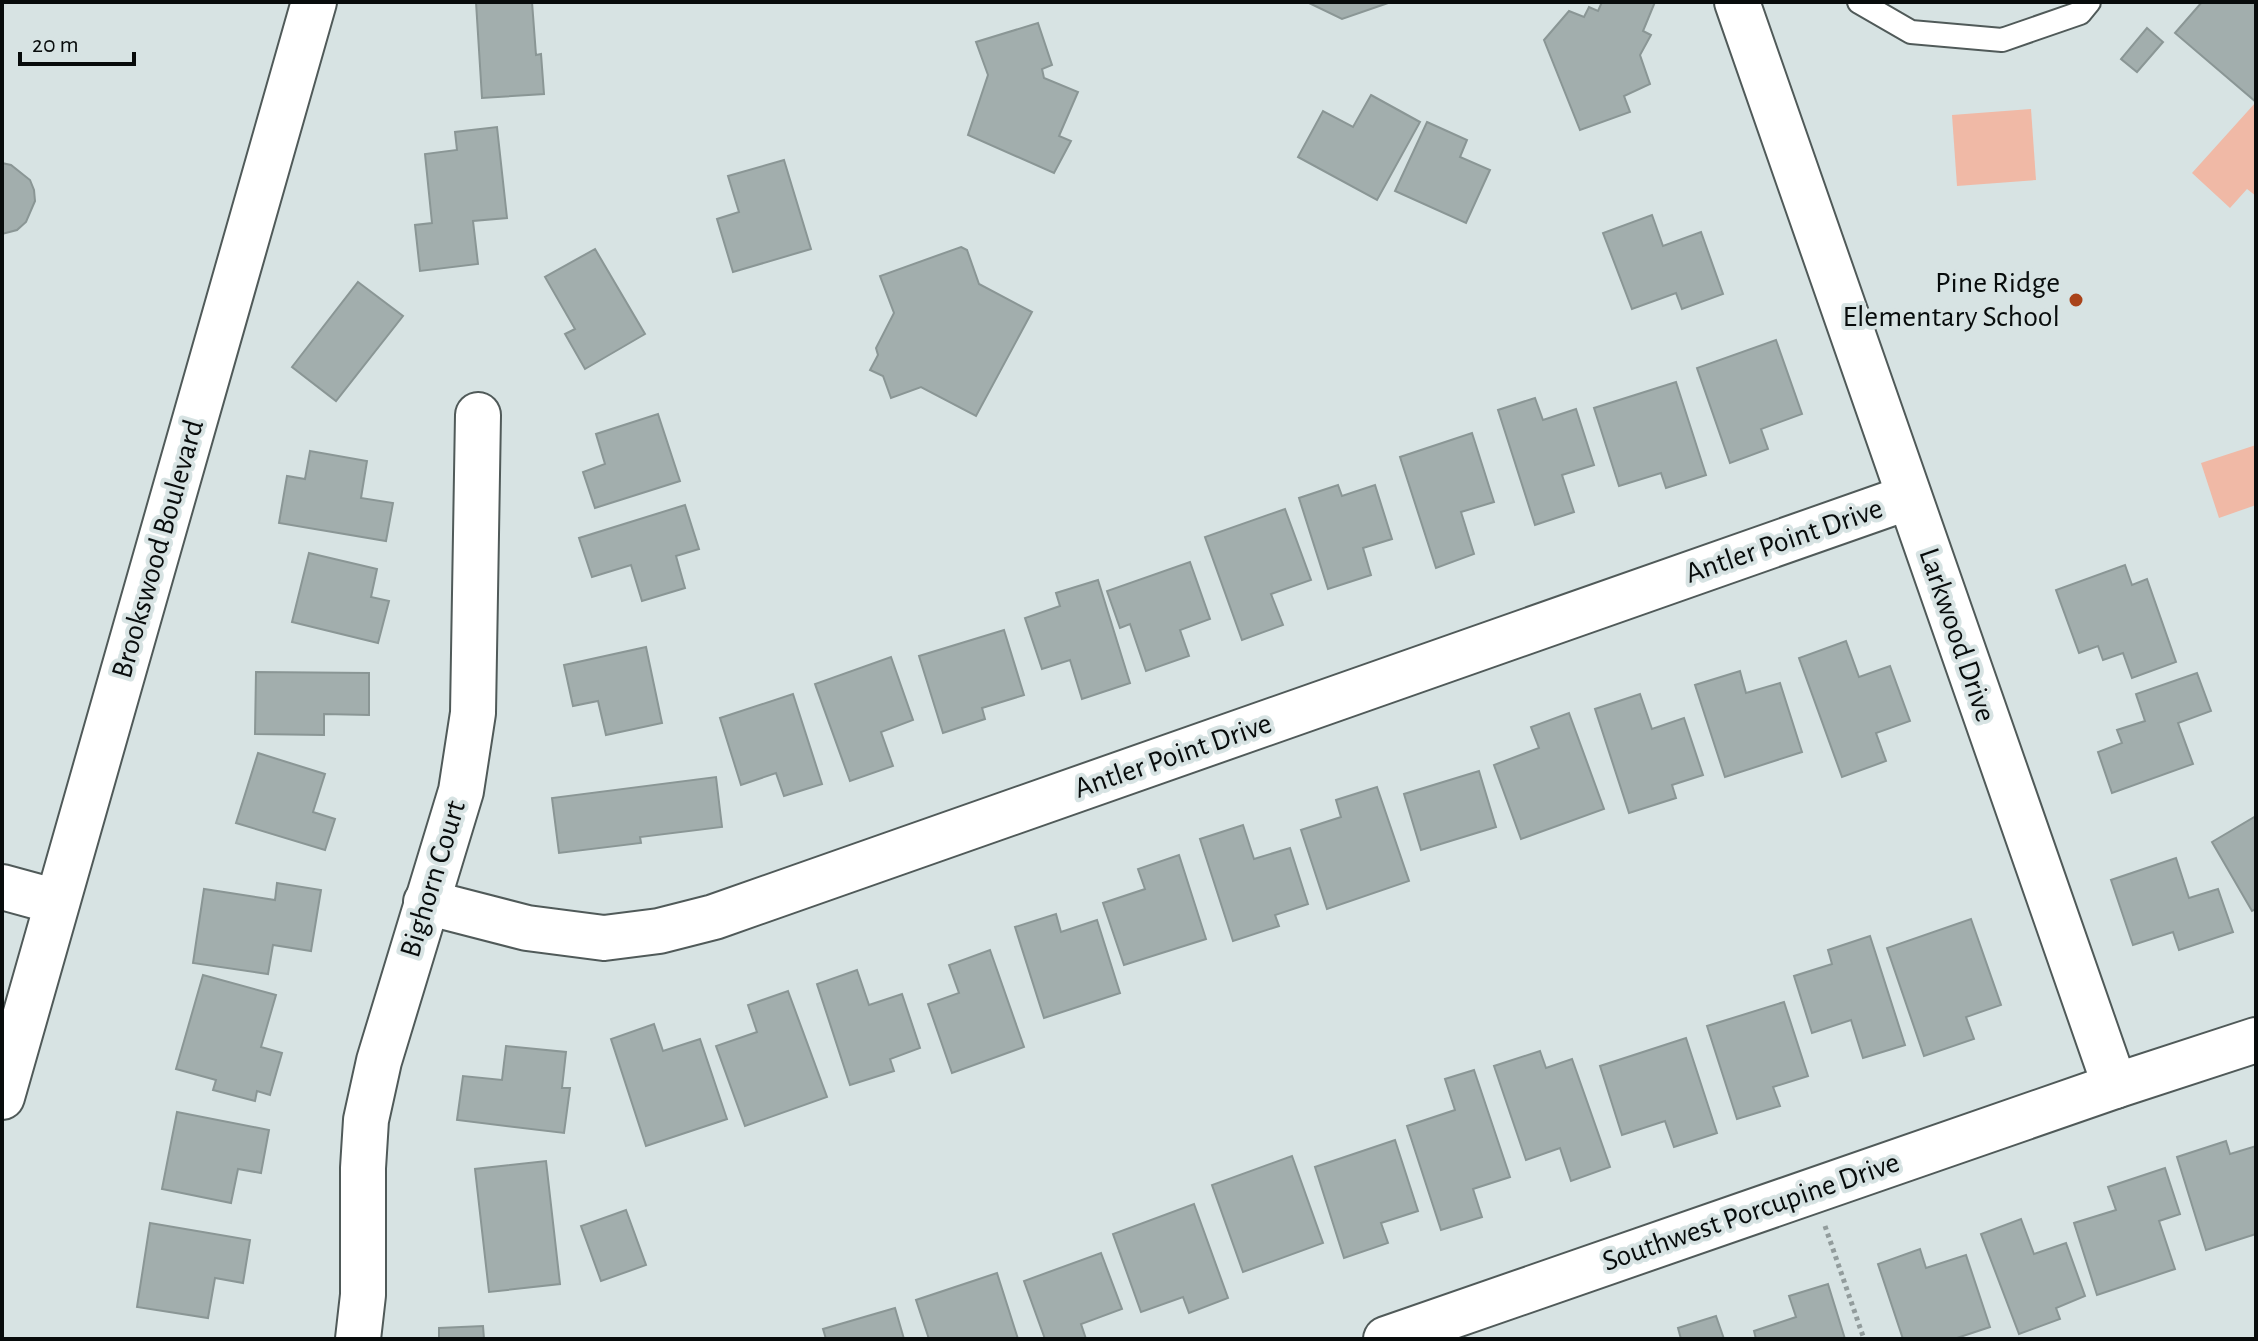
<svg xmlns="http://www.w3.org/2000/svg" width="2258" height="1341" font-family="'Alegreya Sans',sans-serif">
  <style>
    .green { fill: #f0b9a6 }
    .building { fill: #a2aead; stroke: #8a9695; stroke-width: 2 }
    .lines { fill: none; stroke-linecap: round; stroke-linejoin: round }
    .lane-casing { stroke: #505a59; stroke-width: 26 }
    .street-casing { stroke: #505a59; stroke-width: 48 }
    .secondary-casing { stroke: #505a59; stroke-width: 48 }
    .path { stroke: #929c9c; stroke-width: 5; stroke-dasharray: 4 4; stroke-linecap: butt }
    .lane { stroke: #fff; stroke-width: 22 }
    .street { stroke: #fff; stroke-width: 44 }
    .secondary { stroke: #fff; stroke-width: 44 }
    .poi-dot { fill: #a9431a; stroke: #d7e3e3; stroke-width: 3 }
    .labels { text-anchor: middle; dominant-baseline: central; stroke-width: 8; stroke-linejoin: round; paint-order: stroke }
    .poi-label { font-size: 30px; fill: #080c0c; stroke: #d7e3e3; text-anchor: end }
    .street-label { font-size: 30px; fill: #080c0c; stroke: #d7e3e3 }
  </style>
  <rect width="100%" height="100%" fill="#d7e3e3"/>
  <g class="green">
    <path d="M2256,102v94l-9,-7 -17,19 -38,-35z"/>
    <path d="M2031,109l5,71 -79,6 -5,-71z"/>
    <path d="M2256,445v60l-37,13 -18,-55z"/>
  </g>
  <g class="building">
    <path d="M476,2h56l4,53 5,-1 3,40 -62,4z"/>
    <path d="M1307,2h84l-49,17z"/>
    <path d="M1602,2h53l-12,29 8,4 -11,20 10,29 -26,12 6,16 -50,18 -36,-90 25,-29 15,6 5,-10 9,4z"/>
    <path d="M2202,2h54v100l-81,-69z"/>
    <path d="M1038,23l14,42 -10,4 2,9 34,14 -19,44 12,5 -17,32 -86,-38 20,-60 -12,-33z"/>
    <path d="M2147,28l16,14 -26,30 -16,-13z"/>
    <path d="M1371,95l49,27 -43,78 -79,-43 25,-46 30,16z"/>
    <path d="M1427,122l40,18 -7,17 30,13 -24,53 -71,-32z"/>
    <path d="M497,127l10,91 -34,3 5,43 -58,7 -5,-46 17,-2 -7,-69 32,-4 -2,-18z"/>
    <path d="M784,160l27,89 -78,23 -16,-53 22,-7 -11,-36z"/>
    <path d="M2,163l9,2 19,15 4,10 1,11 -9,21 -9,8 -15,4z"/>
    <path d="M1652,215l11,31 38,-14 22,62 -41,15 -6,-16 -44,16 -29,-76z"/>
    <path d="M961,247l6,3 12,34 53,28 -56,104 -55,-29 -30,11 -8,-22 -13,-6 8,-15 -2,-7 18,-35 -14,-37z"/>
    <path d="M595,249l50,85 -60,35 -20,-35 10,-5 -30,-52z"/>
    <path d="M358,282l45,34 -67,85 -44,-34z"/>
    <path d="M1776,340l26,74 -41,15 7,20 -38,14 -33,-95z"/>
    <path d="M1676,382l30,93 -40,13 -5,-15 -42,13 -25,-78z"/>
    <path d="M1535,398l8,22 33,-11 18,56 -32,10 12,37 -39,13 -37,-115z"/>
    <path d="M658,414l22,67 -85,27 -12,-36 22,-8 -9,-30z"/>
    <path d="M1472,433l22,69 -33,10 13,42 -38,14 -36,-111z"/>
    <path d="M310,451l57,10 -6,37 32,5 -7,38 -107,-18 8,-47 18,3z"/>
    <path d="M1338,485l4,11 33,-11 17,54 -29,9 8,27 -43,14 -29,-91z"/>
    <path d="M685,505l14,44 -23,7 9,32 -43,13 -11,-36 -39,12 -13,-39z"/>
    <path d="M1285,509l26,71 -40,14 12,31 -41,15 -37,-103z"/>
    <path d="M309,553l68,16 -6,28 18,4 -11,42 -86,-21z"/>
    <path d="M1190,562l20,57 -30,11 9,26 -43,15 -16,-47 -10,4 -13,-37z"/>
    <path d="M2125,565l7,20 15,-6 29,83 -44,16 -9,-25 -20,7 -5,-14 -19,7 -23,-63z"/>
    <path d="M1098,580l32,103 -48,16 -12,-39 -28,9 -17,-51 35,-12 -4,-13z"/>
    <path d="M1004,630l20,65 -42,13 3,11 -42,14 -24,-77z"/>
    <path d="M1846,641l13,36 31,-11 20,55 -34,12 10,28 -44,16 -43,-119z"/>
    <path d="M646,647l16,76 -56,12 -8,-34 -25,5 -9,-41z"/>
    <path d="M891,657l22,63 -32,12 12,34 -43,15 -35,-97z"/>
    <path d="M1740,671l6,22 34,-10 22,69 -77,25 -30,-92z"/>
    <path d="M256,672l113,1v42l-45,-1v21l-69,-1z"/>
    <path d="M2197,673l14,38 -33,12 15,41 -81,29 -14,-41 24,-9 -5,-13 28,-9 -9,-27z"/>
    <path d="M793,694l29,90 -38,12 -8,-23 -35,12 -21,-67z"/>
    <path d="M1640,694l12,35 32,-11 19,57 -31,10 4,13 -47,15 -34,-104z"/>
    <path d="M1569,713l35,96 -83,30 -27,-74 45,-17 -8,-21z"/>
    <path d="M258,753l67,21 -12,38 22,7 -10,31 -89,-27z"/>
    <path d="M1479,771l17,56 -75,23 -17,-56z"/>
    <path d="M716,777l6,50 -82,10 1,6 -82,10 -7,-55z"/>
    <path d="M1377,787l32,94 -82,28 -26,-79 40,-13 -5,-17z"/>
    <path d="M2256,816v93l-4,2 -40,-69z"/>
    <path d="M1243,825l11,34 36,-11 18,56 -33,11 4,11 -46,15 -33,-102z"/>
    <path d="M1179,855l27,84 -82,26 -21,-62 42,-14 -7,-20z"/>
    <path d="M2176,858l13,40 29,-9 15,43 -54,18 -6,-18 -40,13 -22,-65z"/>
    <path d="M277,883l44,7 -10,61 -38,-6 -5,29 -75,-11 11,-74 71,11z"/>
    <path d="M1056,914l5,18 36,-12 23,73 -76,25 -29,-91z"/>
    <path d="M1971,919l30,86 -35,12 8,22 -50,17 -37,-108z"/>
    <path d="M1870,936l35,109 -42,13 -12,-38 -39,13 -18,-57 38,-12 -4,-14z"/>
    <path d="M990,950l34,97 -72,26 -24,-69 31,-11 -10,-28z"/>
    <path d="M857,970l12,35 33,-11 18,54 -30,11 4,12 -44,14 -33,-101z"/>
    <path d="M203,975l73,20 -15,52 21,6 -12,42 -13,-4 -2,10 -42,-11 3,-10 -40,-11z"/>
    <path d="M788,991l39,106 -82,29 -29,-80 41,-14 -9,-27z"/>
    <path d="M1784,1002l24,74 -35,11 7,19 -43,13 -30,-93z"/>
    <path d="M654,1024l9,27 37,-12 27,80 -81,27 -35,-107z"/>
    <path d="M1686,1038l31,95 -43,14 -9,-26 -43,14 -22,-69z"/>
    <path d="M506,1046l60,6 -4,36h8l-6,45 -107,-13 6,-44 39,4z"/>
    <path d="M1540,1051l6,17 26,-9 38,108 -39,14 -11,-33 -34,12 -32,-94z"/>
    <path d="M1474,1070l36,107 -37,12 9,28 -41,13 -34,-104 48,-16 -10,-31z"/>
    <path d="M177,1112l92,18 -8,43 -23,-4 -7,34 -69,-14z"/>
    <path d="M1395,1140l23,71 -37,12 7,20 -44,15 -29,-91z"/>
    <path d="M2226,1141l4,13 26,-8v88l-50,16 -29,-93z"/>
    <path d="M1292,1156l31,87 -80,29 -31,-87z"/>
    <path d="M546,1161l14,123 -71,8 -14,-123z"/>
    <path d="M2165,1168l15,46 -21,7 16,48 -78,26 -23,-72 42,-13 -8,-23z"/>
    <path d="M1194,1204l34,94 -39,15 -6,-16 -42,15 -28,-78z"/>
    <path d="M626,1210l20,55 -45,16 -20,-55z"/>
    <path d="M2021,1219l13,35 32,-11 19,53 -29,12 4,11 -41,15 -38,-100z"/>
    <path d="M150,1223l100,17 -7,43 -28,-5 -7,40 -71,-11z"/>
    <path d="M1920,1249l6,19 40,-13 24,72 -36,12h-51l-25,-75z"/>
    <path d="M1101,1253l21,56 -41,15 5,15h-41l-21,-58z"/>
    <path d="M997,1273l21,66h-89l-13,-39z"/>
    <path d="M1828,1284l17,55h-89l-2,-8 42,-14 -7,-21z"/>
    <path d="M895,1308l9,31h-78l-3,-10z"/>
    <path d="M1716,1316l8,23h-43l-3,-11z"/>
    <path d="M483,1326l1,13h-45v-11z"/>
  </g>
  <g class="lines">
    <g class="lane-casing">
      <path id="lane" d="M1859,2l52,30 91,8 78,-27 9,-11"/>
    </g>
    <g class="street-casing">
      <g id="street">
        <path d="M1737,2l378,1084"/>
        <path d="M2,887l55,15"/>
        <path d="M426,902l101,26 77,10 55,-7 55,-14 1195,-420"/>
        <path d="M358,1339l5,-44v-127l3,-48 13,-59 82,-270 12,-78 5,-298"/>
        <path d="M1386,1339l729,-253 141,-46"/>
      </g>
    </g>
    <g class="secondary-casing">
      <path id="secondary" d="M2,1097l312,-1095"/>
    </g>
    <path class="path" d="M1825,1226l39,113"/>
    <use href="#lane" class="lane"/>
    <use href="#street" class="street"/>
    <use href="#secondary" class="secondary"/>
  </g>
  <circle class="poi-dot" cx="2076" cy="300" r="8"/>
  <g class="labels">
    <g class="poi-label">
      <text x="2060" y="283">Pine Ridge<tspan x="2060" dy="34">Elementary School</tspan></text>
    </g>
    <g class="street-label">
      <text transform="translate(1784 541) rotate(-19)">Antler Point Drive</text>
      <text transform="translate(158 549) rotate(-74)">Brookswood Boulevard</text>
      <text transform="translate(1957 635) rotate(71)">Larkwood Drive</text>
      <text transform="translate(1173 756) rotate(-19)">Antler Point Drive</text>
      <text transform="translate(433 879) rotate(-73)">Bighorn Court</text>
      <text transform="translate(1751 1212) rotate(-19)">Southwest Porcupine Drive</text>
    </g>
  </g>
  <rect width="2258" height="1341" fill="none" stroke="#080c0c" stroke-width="8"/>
  <path d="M20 52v12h114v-12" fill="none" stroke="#080c0c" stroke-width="4"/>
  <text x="32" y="52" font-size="24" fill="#080c0c" stroke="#d7e3e3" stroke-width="6" paint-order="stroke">20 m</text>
</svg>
